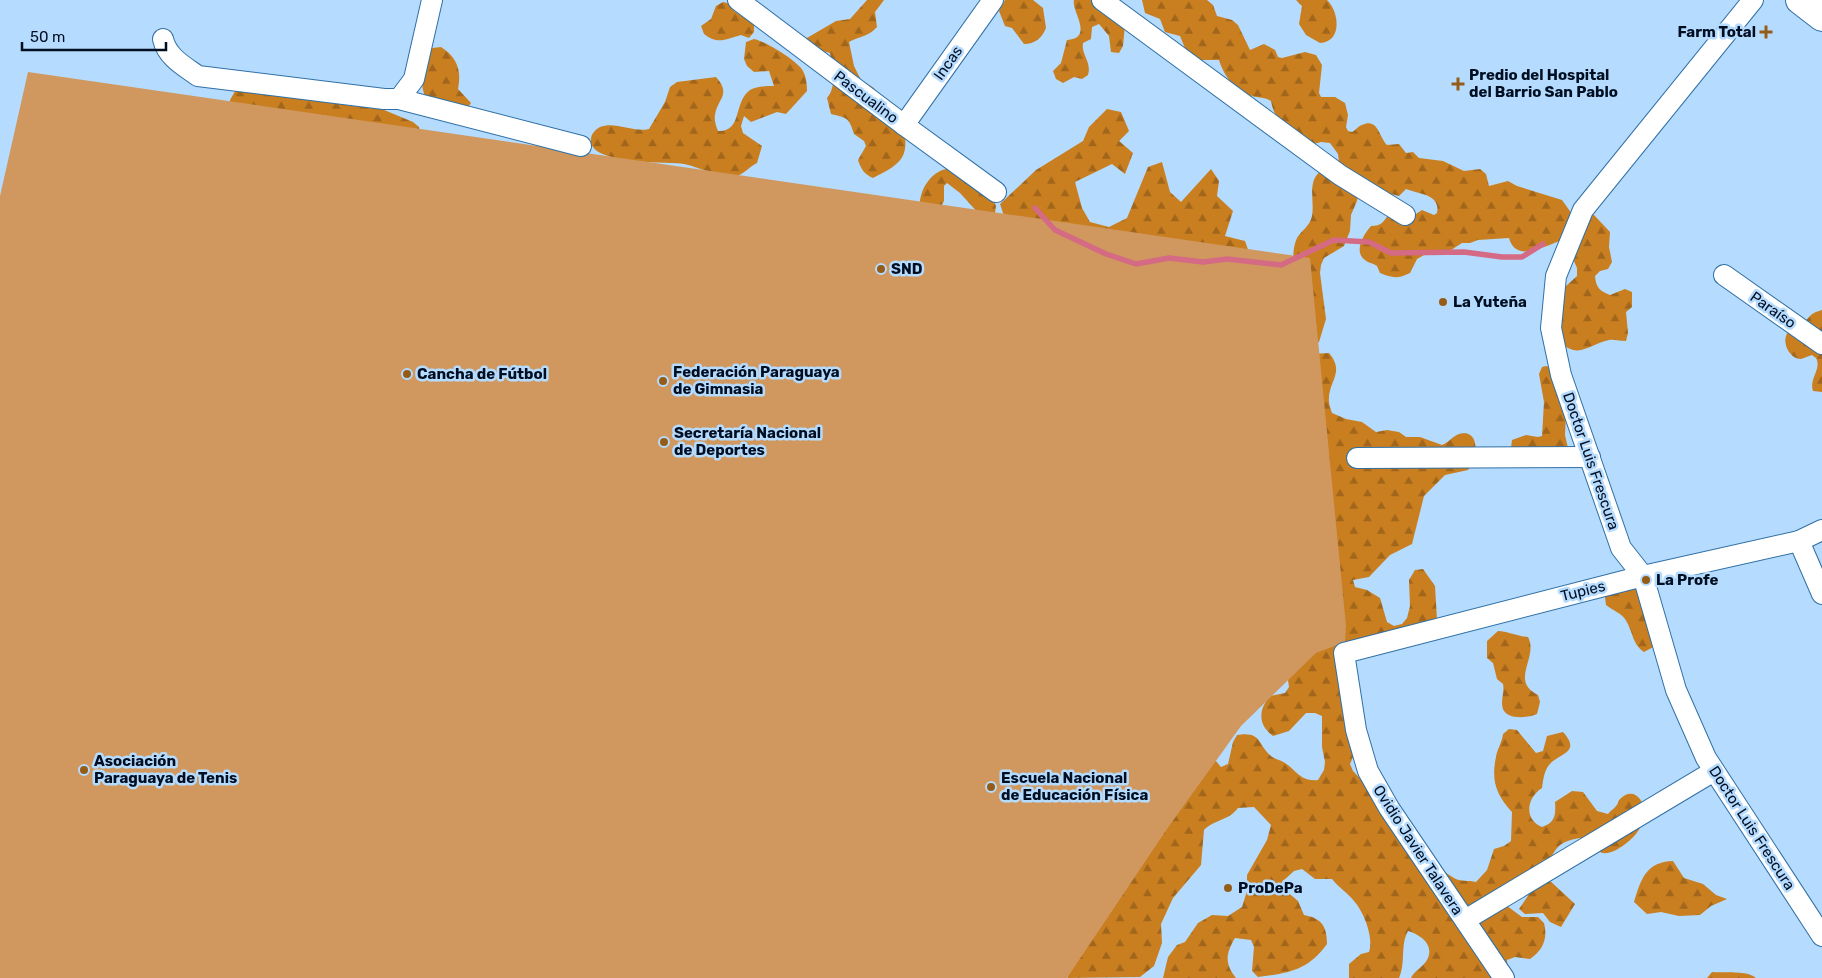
<svg xmlns="http://www.w3.org/2000/svg" width="1822" height="978" font-family="Rubik,sans-serif">
  <style>
    .forest { fill: url(#forest-firs) }
    .pitch { fill: #d0985e }
    .lines { fill: none; stroke-linecap: round; stroke-linejoin: round }
    .stream { stroke: #d46a84; stroke-width: 5.5 }
    .street-casing { stroke: #3070a5; stroke-width: 22 }
    .secondary-casing { stroke: #3070a5; stroke-width: 30 }
    .street { stroke: #fff; stroke-width: 20 }
    .secondary { stroke: #fff; stroke-width: 28 }
    .poi-dot { fill: #945c16; stroke: #b5dbfe; stroke-width: 2 }
    .labels { text-anchor: middle; dominant-baseline: central; stroke-width: 5; stroke-linejoin: round; paint-order: stroke }
    .poi-label { font-size: 15px; font-weight: bold; fill: #000e22; stroke: #b5dbfe; text-anchor: start }
    .street-label { font-size: 15px; fill: #000e22; stroke: #b5dbfe }
  </style>
  <defs>
    <pattern id="forest-firs" width="22" height="20" patternUnits="userSpaceOnUse" patternTransform="scale(1.25)"><rect width="22" height="20" fill="#c97e1f"/><path d="M5 1l3.5 6h-7zM16 11l3.5 6h-7z" fill="#a1661b"/></pattern>
  </defs>
  <rect width="100%" height="100%" fill="#b5dbfe"/>
  <g class="forest">
    <path d="M867,0h17l-9,12 2,15c-9,10 -17,9 -28,15l5,24 7,14 13,8 30,44c6,28 -8,34 -31,46 -9,-4 -12,-9 -15,-18l8,-14 -2,-5 -10,-7c-5,-16 -6,-16 -23,-20l-4,-16c10,-11 6,-31 3,-45l-8,-2 -5,6 -17,-15 36,-21 14,-2z"/>
    <path d="M1005,0h28l10,8 3,20c-4,10 -11,16 -22,16l-12,-16 -7,-2 -6,-15z"/>
    <path d="M1074,0h25l26,25 -2,21 -4,7 -8,-1 -2,-16 -10,-12 -7,3 -1,12 -8,4c-2,12 9,19 5,32l-6,4 -8,-2 -11,6 -7,-4 -3,-8 8,-8 6,-23c28,-2 4,-29 7,-40z"/>
    <path d="M1142,0h65l6,5 4,11 15,4 6,5 12,25 14,-6 11,6 3,7 4,1 23,-6 11,3 6,10 -3,28 2,4h14l10,6 3,12 -2,12 2,4 4,1c4,-2 6,-6 10,-7 16,-8 17,12 25,20l12,-1 7,9 7,-1 6,6 24,3 21,10 16,-2 6,5 3,12 19,-5 9,5 45,14 10,14 -9,26c-17,5 -47,24 -54,-2l-31,2 -8,3h-8l-14,9 -17,-1 -14,8 -7,14c-12,6 -18,5 -30,0l-3,-7c-4,-3 -9,-3 -12,-6 -12,-9 -1,-26 6,-34 11,0 12,-4 18,-12h27l6,-4 12,5 3,-2c4,-19 -19,-19 -31,-24l-7,7 -12,-3 -48,-31 -1,-8 -8,-11 -9,-1 -7,2c-21,-10 -38,-17 -43,-43 -6,-4 -12,-3 -19,-5 -17,-5 -28,-20 -33,-36h-22l-10,-7 -7,-17 -15,-4 -5,-13 -15,-6z"/>
    <path d="M1296,0h31c12,11 16,42 -7,43l-14,-8 -7,-11 3,-18z"/>
    <path d="M723,2l8,2 3,7 20,13v8l-5,6 -8,-3c-15,4 -23,10 -37,-1l-3,-8 10,-7 5,-13z"/>
    <path d="M754,39c13,3 38,19 47,29 5,6 6,16 6,23l-21,23 -9,-2 -26,10 -7,-6 -3,10 2,7 19,13 -5,17c-7,3 -15,13 -22,13 -19,1 -33,-8 -51,-12 -16,-2 -97,1 -93,-25 0,-5 5,-10 9,-12 16,-6 33,6 49,2l16,-27 5,-15 7,-5 39,-5c16,18 1,22 -1,38 -1,5 1,11 3,16 25,1 15,-29 32,-41 7,-4 17,-4 24,-4l-5,-15 -15,1 -7,-6 -3,-7 2,-17z"/>
    <path d="M441,47c16,10 21,24 17,42l13,14 -9,13 -33,-10c-12,-26 -7,-34 3,-58z"/>
    <path d="M238,86l114,20 25,1 36,15 6,5 1,8 -190,-26v-9z"/>
    <path d="M1107,109l14,3 8,19 -10,10 14,12 -8,21 -13,-10 -37,18 7,26 8,14 19,5 18,-9 21,-51 14,-5 8,30 11,10 30,-33 8,12 -2,15 16,15 -8,25 20,5 7,20 -244,-33 -8,-24 36,-34 47,-29 6,-14z"/>
    <path d="M946,169l8,1 39,29 3,7 -1,7 -14,3 -21,-23 -13,-10 -3,3v15l-4,7 -20,-2c-1,-16 11,-34 26,-37z"/>
    <path d="M1322,170l36,24 -1,7 -6,14 -1,16 -6,15 -20,12 -3,7 -1,8 6,46 -7,23 -8,2c-6,-27 -26,-81 -14,-106 4,-7 13,-12 15,-22 3,-16 -6,-35 10,-46z"/>
    <path d="M1586,215h8l16,17 -1,15 3,15 -4,7 -8,2 -5,5c1,12 5,15 15,19l15,-6 7,3v15l-6,5 2,21 -2,8c-6,0 -12,-2 -17,-1 -20,4 -30,20 -49,2l5,-55 12,-11v-8l-7,-16z"/>
    <path d="M1822,310v82l-9,-1c-4,-13 9,-22 3,-33l-4,-3c-4,1 -7,3 -11,4 -12,0 -21,-19 -12,-28 4,-4 10,-5 14,-8 9,-7 5,-9 19,-13z"/>
    <path d="M1329,353c17,20 -2,29 0,49 0,3 2,8 3,11l14,6 16,3 14,10 11,-2 12,2 7,5h14l22,8c6,-2 11,-9 17,-11 22,-6 19,26 9,36l-23,5 -21,21 -12,48 -22,11 -21,22 -16,3 2,7 12,3 13,8 7,24 7,4 8,-2 5,-6 3,-12 -1,-26 6,-10 8,-1 12,17 2,34 -85,28 4,102 -6,14 3,7c30,31 66,86 101,107 6,4 15,2 22,4l11,-12 7,-21 10,-3 7,-5 1,-29c-16,-17 -21,-32 -16,-55 1,-8 6,-14 7,-23l6,-5 8,1 19,23 7,-2 4,-15 16,-4c19,21 -4,21 -14,33 -5,6 -6,16 -7,23 -16,10 -18,32 0,39 13,-4 14,-12 13,-25l17,-11 11,1 14,19 11,3c3,-4 6,-5 8,-8 4,-5 0,-2 4,-7 19,-20 41,21 4,46 -6,4 -13,9 -21,8 -8,-2 -15,-12 -23,-15 -23,4 -23,9 -34,29l-14,7 -8,-1 -21,30 19,14h16l6,6c4,16 -1,27 -14,36l-15,-2 -8,3 1,18h-97c3,-7 12,-11 16,-18 8,-15 -6,-25 -19,-29 -8,14 -2,32 -9,47h-50v-14l12,-10 8,-2c5,-14 -5,-40 -15,-51 -5,-7 -15,-13 -22,-22h-17l-13,-10 -8,2 -12,11 3,8 13,11 6,14c18,3 23,12 23,29 -19,26 -37,29 -69,33l-6,-6 2,-24 -3,-7 -16,-2c-9,15 -11,25 1,40h-73l5,-21 9,-12 8,-3 13,-19 14,-8 16,1 14,-9 5,-16v-16l20,-35 4,-15 -17,-18 -16,1c-10,13 -23,11 -34,22l-3,35 -28,33 -12,26 1,19 -8,23 -14,11 -72,1 -9,-12 154,-204 3,-1 5,6 7,-3 5,-22 4,-7c25,-4 20,9 34,21 3,3 10,4 14,7 12,8 16,19 33,17l6,-10 1,-8 -3,-15v-31l-7,-3h-9l-17,18 -16,5c-15,-11 -15,-26 -3,-40l15,-3 4,-6 -1,-7 52,-111 -28,-215z"/>
    <path d="M1546,366l4,1 10,38 6,10 -1,20 3,13h-57l1,-8 14,-5 12,2 4,-1 2,-34 -5,-28 3,-7z"/>
    <path d="M1610,581l24,2 9,12 14,50 -13,7c-12,-8 -11,-21 -19,-33 -4,-6 -13,-9 -19,-14l-1,-8z"/>
    <path d="M1498,631c9,0 18,5 30,6 11,20 -19,44 10,58l2,7 -3,12c-9,4 -30,6 -34,-5 -3,-8 2,-17 0,-25l-6,-5 -4,-16 -6,-5v-17z"/>
    <path d="M1673,861l11,17 19,6 13,11 11,4 -16,7 -11,9 -21,1 -18,-4 -14,2 -13,-12c7,-23 12,-40 39,-41z"/>
    <path d="M1548,879l27,25 -14,23 -11,-5 -7,-9 -18,1 -6,-5 17,-25z"/>
    <path d="M1712,972c12,1 36,-2 44,6h-49z"/>
  </g>
  <path class="pitch" d="M28,72l1282,186 36,368 -1,16 -29,11 -75,73 -74,103 -100,149h-1067v-782z"/>
  <g class="lines">
    <path class="stream" d="M1035,208l20,22 51,24 30,10 33,-6 34,4 24,-3 54,6 53,-25 35,2 22,11 73,-1 38,5h20l21,-13"/>
    <g class="street-casing">
      <g id="street">
        <path d="M738,0l166,125 92,67"/>
        <path d="M1102,0l238,175 65,40"/>
        <path d="M1753,0l-170,210 -27,66 -5,52 10,47 60,173 22,28 33,114 30,68 116,178"/>
        <path d="M163,39c4,18 21,27 35,37l186,23h15l182,47"/>
        <path d="M399,99l15,-20 18,-79"/>
        <path d="M904,125l89,-125"/>
        <path d="M1724,275l98,69"/>
        <path d="M1357,458l233,-1"/>
        <path d="M1799,541l23,53"/>
        <path d="M1465,920l249,-149"/>
        <path d="M1504,978l-115,-170 -21,-37 -12,-41 -12,-77 299,-77 156,-35 23,-11"/>
      </g>
    </g>
    <g class="secondary-casing">
      <path id="secondary" d="M1800,0l22,17"/>
    </g>
    <use href="#street" class="street"/>
    <use href="#secondary" class="secondary"/>
  </g>
  <g class="poi-dot">
    <path d="M1763.5 24.5h5v5h5v5h-5v5h-5v-5h-5v-5h5z"/>
    <path d="M1455.5 76.5h5v5h5v5h-5v5h-5v-5h-5v-5h5z"/>
    <circle cx="881" cy="269" r="5"/>
    <circle cx="1443" cy="302" r="5"/>
    <circle cx="407" cy="374" r="5"/>
    <circle cx="663" cy="381" r="5"/>
    <circle cx="664" cy="442" r="5"/>
    <circle cx="1646" cy="580" r="5"/>
    <circle cx="84" cy="770" r="5"/>
    <circle cx="991" cy="787" r="5"/>
    <circle cx="1228" cy="888" r="5"/>
  </g>
  <g class="labels">
    <g class="poi-label">
      <text x="1756" y="32" text-anchor="end">Farm Total</text>
      <text x="1469" y="75">Predio del Hospital<tspan x="1469" dy="17">del Barrio San Pablo</tspan></text>
      <text x="891" y="269">SND</text>
      <text x="1453" y="302">La Yuteña</text>
      <text x="673" y="372">Federación Paraguaya<tspan x="673" dy="17">de Gimnasia</tspan></text>
      <text x="417" y="374">Cancha de Fútbol</text>
      <text x="674" y="433">Secretaría Nacional<tspan x="674" dy="17">de Deportes</tspan></text>
      <text x="1656" y="580">La Profe</text>
      <text x="94" y="761">Asociación<tspan x="94" dy="17">Paraguaya de Tenis</tspan></text>
      <text x="1001" y="778">Escuela Nacional<tspan x="1001" dy="17">de Educación Física</tspan></text>
      <text x="1238" y="888">ProDePa</text>
    </g>
    <g class="street-label">
      <text transform="translate(948 63) rotate(-55)">Incas</text>
      <text transform="translate(866 97) rotate(37)">Pascualino</text>
      <text transform="translate(1773 310) rotate(35)">Paraíso</text>
      <text transform="translate(1591 461) rotate(71)">Doctor Luis Frescura</text>
      <text transform="translate(1583 591) rotate(-14)">Tupies</text>
      <text transform="translate(1752 828) rotate(57)">Doctor Luis Frescura</text>
      <text transform="translate(1418 850) rotate(57)">Ovidio Javier Talavera</text>
    </g>
  </g>
  <path d="M22 42v8h144v-8" fill="none" stroke="#000e22" stroke-width="2.5"/>
  <text x="30" y="42" font-size="15" fill="#000e22" stroke="#b5dbfe" stroke-width="4" paint-order="stroke">50 m</text>
</svg>
